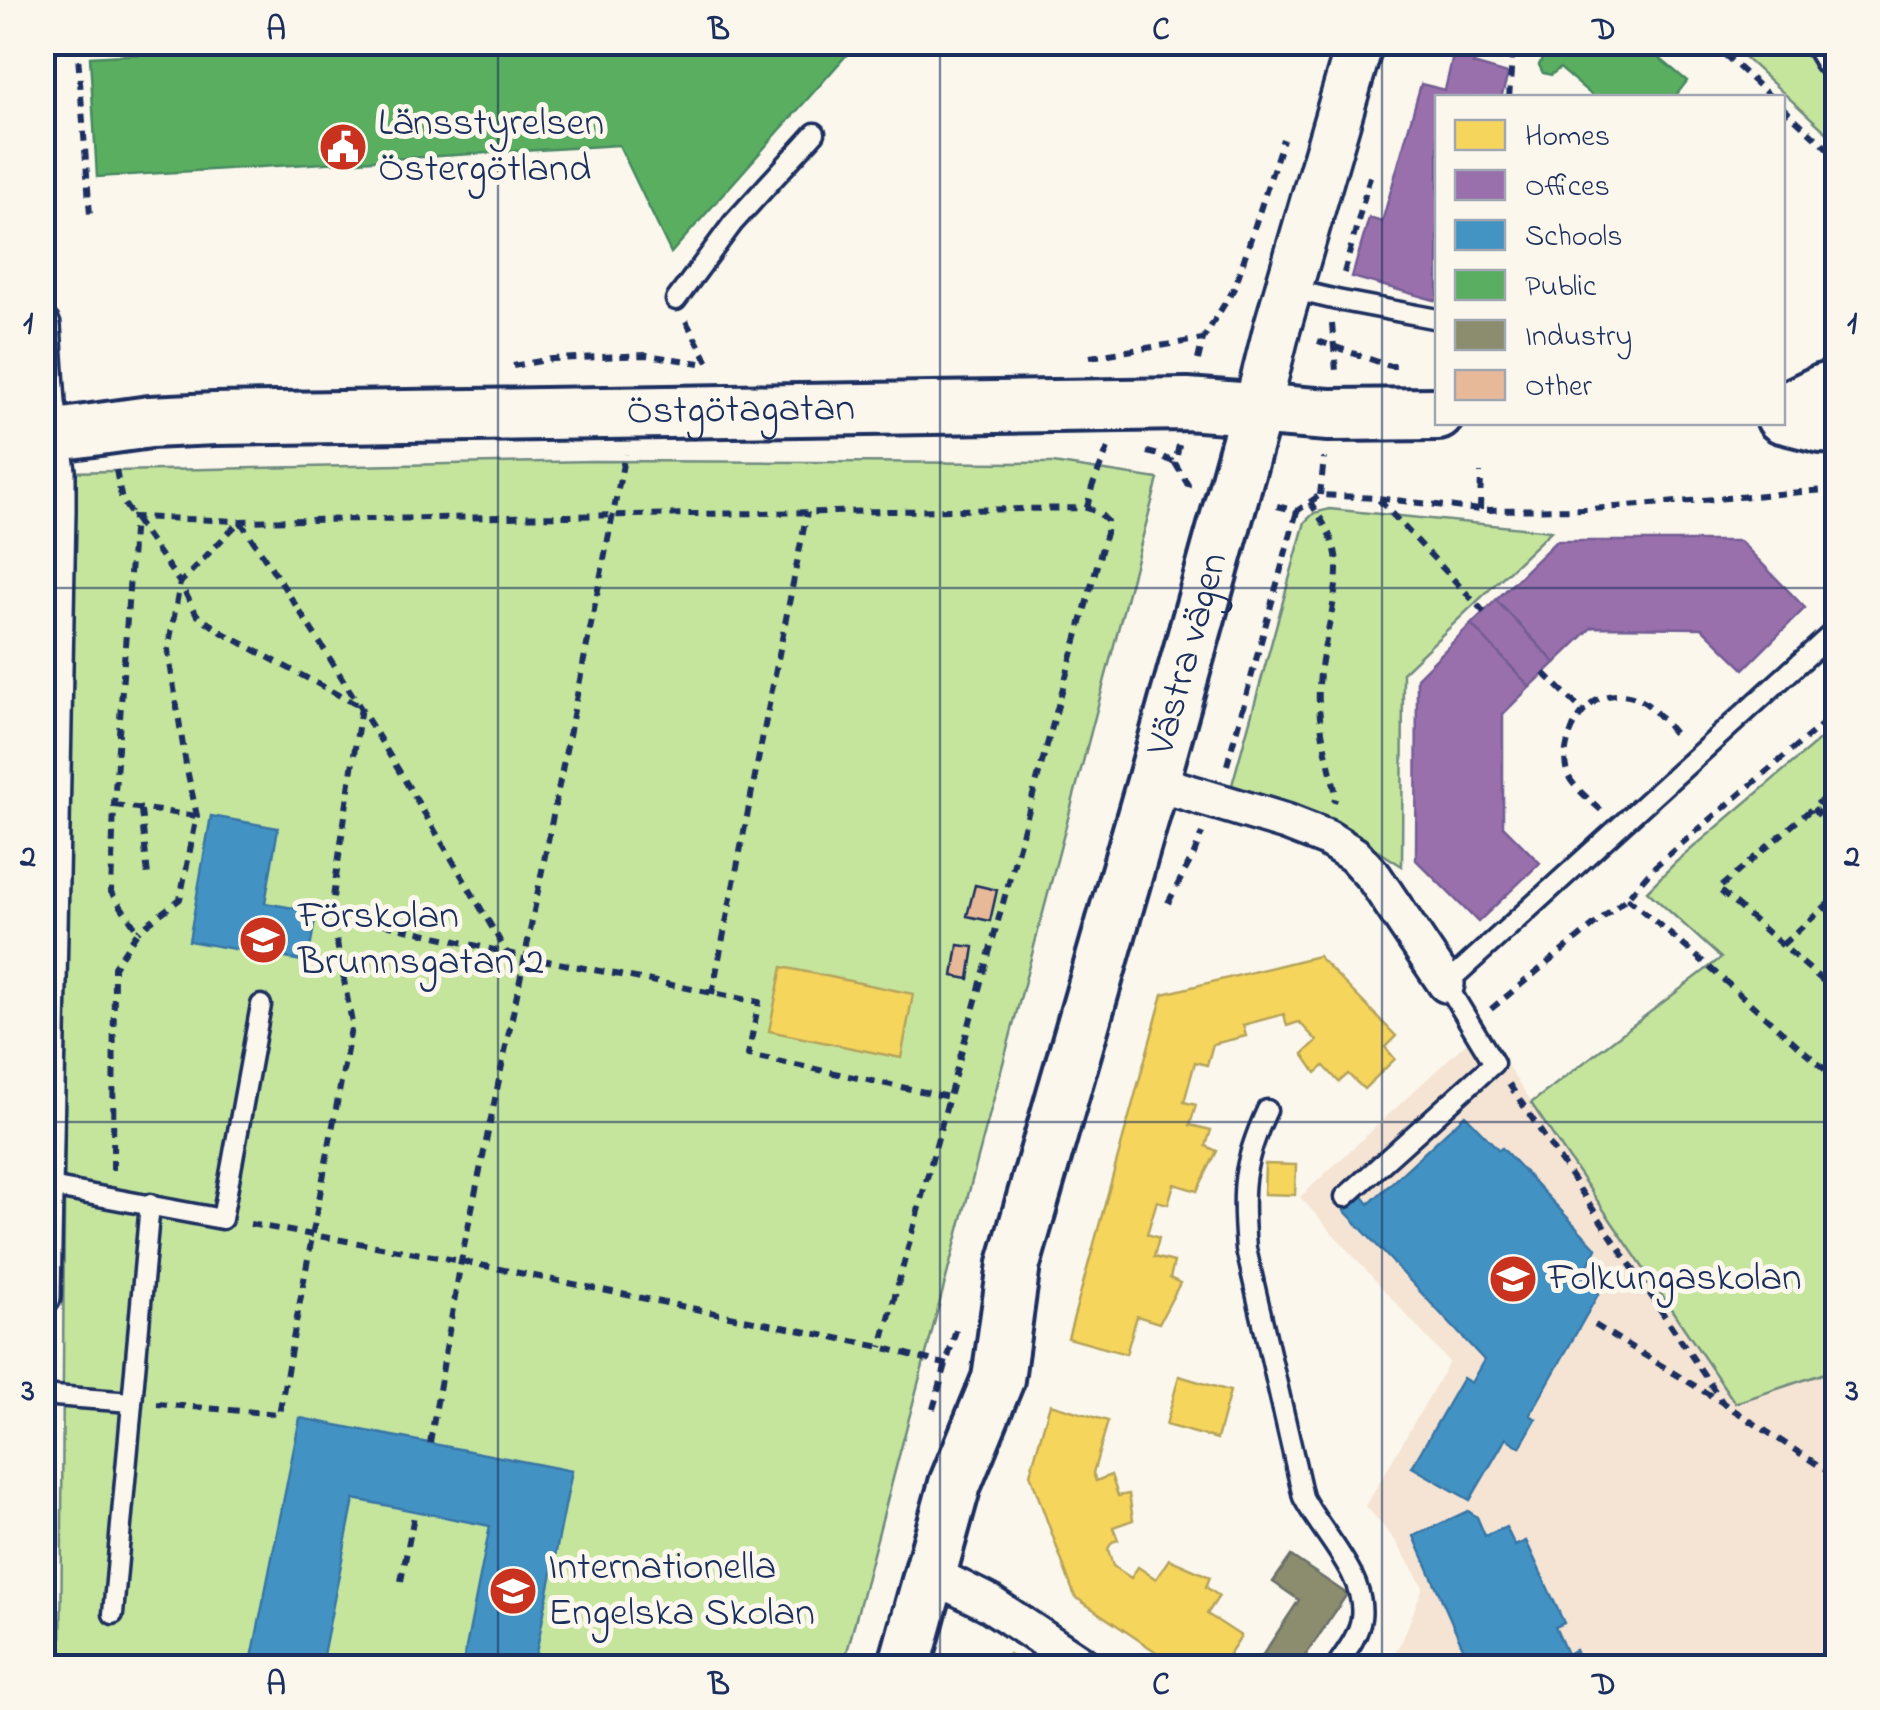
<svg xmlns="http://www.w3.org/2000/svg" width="1880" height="1710" font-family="'Indie Flower',sans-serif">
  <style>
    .built { fill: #f5e4d3 }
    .green { fill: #c5e59d; stroke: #708a7e; stroke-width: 2.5 }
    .homes { fill: #f6d55c; stroke: #b4a35d; stroke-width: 2.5 }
    .offices { fill: #9970ab; stroke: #735c94; stroke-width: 2.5 }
    .schools { fill: #4393c3; stroke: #3775a5; stroke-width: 2.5 }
    .public { fill: #5aae61; stroke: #478860; stroke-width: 2.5 }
    .industry { fill: #8c8c6e; stroke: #6a7069; stroke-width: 2.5 }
    .building { fill: #e7b998; stroke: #1b2f5e; stroke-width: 2.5 }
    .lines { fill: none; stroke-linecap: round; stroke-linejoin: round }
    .service-casing { stroke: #1b2f5e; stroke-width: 25 }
    .minor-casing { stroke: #1b2f5e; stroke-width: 42 }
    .tertiary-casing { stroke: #1b2f5e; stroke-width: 52 }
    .secondary-casing { stroke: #1b2f5e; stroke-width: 58 }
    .path { stroke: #1b2f5e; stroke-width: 6; stroke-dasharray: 10 8; stroke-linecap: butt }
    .service { stroke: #fbf7ec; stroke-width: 18 }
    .minor { stroke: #fbf7ec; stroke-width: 35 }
    .tertiary { stroke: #fbf7ec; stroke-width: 45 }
    .secondary { stroke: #fbf7ec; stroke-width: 50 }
    .grid { fill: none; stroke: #1b2f5e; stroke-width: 2.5; stroke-opacity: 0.55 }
    .labels { text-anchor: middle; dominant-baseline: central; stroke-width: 10; stroke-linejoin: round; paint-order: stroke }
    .poi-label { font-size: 40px; fill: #1b2f5e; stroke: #fbf7ec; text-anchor: start }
    .street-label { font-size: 40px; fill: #1b2f5e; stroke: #fbf7ec }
    .neatline { fill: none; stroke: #1b2f5e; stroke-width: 4 }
    .grid-label { font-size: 32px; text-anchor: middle; font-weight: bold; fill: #1b2f5e }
  </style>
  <rect width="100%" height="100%" fill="#fbf7ec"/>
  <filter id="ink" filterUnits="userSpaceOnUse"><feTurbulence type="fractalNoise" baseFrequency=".01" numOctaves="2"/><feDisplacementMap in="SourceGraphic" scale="20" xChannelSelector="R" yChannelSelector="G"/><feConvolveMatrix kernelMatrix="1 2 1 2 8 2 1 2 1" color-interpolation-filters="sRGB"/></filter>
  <g filter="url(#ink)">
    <path class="built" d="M1482,1028l252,375 103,-34v298h-451l17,-28 20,-52 -26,-44 -31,-37 83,-144 -149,-165z"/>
    <g class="green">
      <path d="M1729,43h78l30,51v48z"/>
      <path d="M593,461l460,2 105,16 -315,1188 -782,1 8,-1196z"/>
      <path d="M1329,509l222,22 -148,141 -1,194 -81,-51 -89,-30 73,-263 9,-9z"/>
      <path d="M1837,725v644l-102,34 -204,-300 190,-145 -74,-67 28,-28z"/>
    </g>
    <g class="homes">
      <path d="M1318,956l78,80 -11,11 10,12 -31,30 -16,-15 -9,8 -15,-16 -8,7 -13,-19 14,-13 -18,-19 -12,4 -3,-12 -41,11 3,11 -33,8 -6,21 -12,-3 -11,40 12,3 -6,20 21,5 -5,16 11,5 -20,40 -23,-7 -6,20 -11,-3 -10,33 12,4 -5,19 20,5 -4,16 10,5 -21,40 -22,-7 -11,38 -58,-16 95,-344z"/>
      <path d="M782,967l131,27 -12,64 -132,-27z"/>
      <path d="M1265,1164l31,1 -1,30 -31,-1z"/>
      <path d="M1179,1376l51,15 -13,48 -51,-14z"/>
      <path d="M1050,1404l58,17 -15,52 3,8 15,-6 7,21 11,-2 4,26 -20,7 5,13 -6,2 -4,7 5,17 18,12 7,-11 18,12 13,-20 41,18 -4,10 13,9 -12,18 34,22 -21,32h-40l-105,-71 -45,-123z"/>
      <path d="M1009,1654l20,14h-30z"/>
    </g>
    <g class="offices">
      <path d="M1467,42h24l-18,22 35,10 -7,24h-63v203l-86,-24 17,-59 13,4 39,-138 24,6 7,-30z"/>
      <path d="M1556,541h184l65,67 -61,61 -42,-41 -110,-1 -37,36 -59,-63z"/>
      <path d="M1496,600l59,63 -25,24 -59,-63z"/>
      <path d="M1471,624l59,63 -27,27v112l37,37 -62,59 -62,-62 1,-182z"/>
    </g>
    <g class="schools">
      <path d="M211,816l67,12 -13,75 51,9 -8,50 -119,-21z"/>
      <path d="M1465,1115l34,35 3,-2 95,101 -12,21 20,12 -75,133 6,4 -16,28 -14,-9 -36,62 -58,-33 51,-89 8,5 13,-23 -140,-150 17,-16 8,10z"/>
      <path d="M300,1418l272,53 -39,197h-71l28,-142 -136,-27 -31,156 63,13h-136z"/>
      <path d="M1468,1511l9,6 8,19 21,-9 9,19 11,-5 38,82 -9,4 12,27 8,-4 8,18h-111l-58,-132z"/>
    </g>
    <g class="public">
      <path d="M469,42h204l2,4 19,-2 1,-2h163l-187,211 -52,-108 -522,32 -7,-120 214,-12v5z"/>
      <path d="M1529,42h111l47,39 -13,17h-79l-35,-30 -9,7 -8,-2 -4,-8 5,-10z"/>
    </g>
    <path class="industry" d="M1291,1556l56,38 -50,74h-43l45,-68 -26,-18z"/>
    <g class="building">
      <path d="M975,885l22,5 -7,31 -23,-5z"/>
      <path d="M958,945l16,2 -5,32 -16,-3z"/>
    </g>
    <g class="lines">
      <g class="service-casing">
        <g id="service">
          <path d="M1290,289l47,11 101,19"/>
          <path d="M676,300l57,-77 82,-90"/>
          <path d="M1267,1110c-25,54 -26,80 -21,139l57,248c18,36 64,79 58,121 -2,18 -16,35 -26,50"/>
          <path d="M45,1186l177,33 39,-214"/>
          <path d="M1345,1197l149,-134 -48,-79 392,-356"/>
          <path d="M42,1395l89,7"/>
          <path d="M113,1614l37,-410"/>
        </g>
      </g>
      <g class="minor-casing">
        <g id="minor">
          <path d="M42,326l5,77 10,68v40l-15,786"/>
          <path d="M1153,782l133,40 41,16 27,17 20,22 72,107"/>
          <path d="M931,1574l58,29 98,65"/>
        </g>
      </g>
      <g class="tertiary-casing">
        <path id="tertiary" d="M1257,408l20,-80 83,-286"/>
      </g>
      <g class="secondary-casing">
        <g id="secondary">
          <path d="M1831,42l7,12"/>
          <path d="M1782,410l41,-20 15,-4"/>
          <path d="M1782,417l40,10 16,1"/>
          <path id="s1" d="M42,437l108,-15 65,-3 972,-15 142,11 109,-1"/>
          <path id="s2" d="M904,1668l51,-184 43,-105 16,-115 139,-482 104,-374"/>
        </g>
      </g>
      <g class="path">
        <path d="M77,42l13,173"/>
        <path d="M1494,42l18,15 -3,41"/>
        <path d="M1711,42l61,56"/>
        <path d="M1782,107l56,51"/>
        <path d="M1344,273l28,-104"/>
        <path d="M686,321l23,43"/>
        <path d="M1332,324l4,47"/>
        <path d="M1318,341l72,25h6"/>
        <path d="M1090,357l113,-18"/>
        <path d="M1198,360l5,-21 32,-52 48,-148"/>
        <path d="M513,366l39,-7 95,-4 53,8"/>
        <path d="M1179,445l-4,18 13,22 -1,3"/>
        <path d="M1147,452l12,3 16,8"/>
        <path d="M116,470l6,31 58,82 -12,67 18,115 11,51 -17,83 -42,32"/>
        <path d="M1320,495l4,-37"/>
        <path d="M1379,500l105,112"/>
        <path d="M1310,502c10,15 20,30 25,48 9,35 -15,98 -16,137 -2,36 9,72 17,107l-2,8"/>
        <path d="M1277,506l20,5 23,-16 57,3 103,12 111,-1 247,-20"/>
        <path d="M1087,508l5,-21 16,-39"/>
        <path d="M1480,510l1,-37"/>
        <path d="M1544,673l40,39"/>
        <path d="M1227,765l70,-254"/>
        <path d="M1838,786l-120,103 120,105"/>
        <path d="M114,805l83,11"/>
        <path d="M1813,808l25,29"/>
        <path d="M141,810l7,66"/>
        <path d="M1601,810c-9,-8 -29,-24 -33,-35 -10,-25 8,-64 31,-76 12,-6 27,-5 39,0 15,6 29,27 40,39"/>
        <path d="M1627,898l73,61 138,122"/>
        <path d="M1168,903l26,-49 8,-21"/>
        <path d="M1825,907l13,12"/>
        <path d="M331,911l176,42 252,49 -11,53 201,42"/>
        <path d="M1782,945l56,-50"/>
        <path d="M712,994l95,-482"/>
        <path d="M1491,1009l136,-111 26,-30 185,-157"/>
        <path d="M1509,1084l214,319"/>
        <path d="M113,1170l1,-203 24,-36 -27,-39 3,-87 20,-288 106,4 847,-13 12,5 8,8 -1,12 -157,564 -68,250"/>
        <path d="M250,1224l211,37 420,86 67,18"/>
        <path d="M1595,1325l128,78 115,75"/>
        <path d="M157,1404l122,10 73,-391 -21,-112 30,-204 -138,-74 -26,-18 -17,-32 60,-62c95,140 181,285 267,432"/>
        <path d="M933,1409l23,-79"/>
        <path d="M430,1443l31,-182 64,-305 100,-502"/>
        <path d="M401,1581l14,-70"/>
      </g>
      <use href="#service" class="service"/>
      <use href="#minor" class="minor"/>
      <use href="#tertiary" class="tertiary"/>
      <use href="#secondary" class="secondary"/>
    </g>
  </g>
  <path class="grid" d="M498,42v1626M940,42v1626M1382,42v1626M42,588h1796M42,1122h1796"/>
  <defs>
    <g id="civic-disc" transform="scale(2.5)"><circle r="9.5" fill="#c8321e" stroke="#fbf7ec"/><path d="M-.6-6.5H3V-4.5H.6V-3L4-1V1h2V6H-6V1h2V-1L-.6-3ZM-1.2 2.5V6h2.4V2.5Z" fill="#fff"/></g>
    <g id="school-disc" transform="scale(2.5)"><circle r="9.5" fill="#c8321e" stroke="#fbf7ec"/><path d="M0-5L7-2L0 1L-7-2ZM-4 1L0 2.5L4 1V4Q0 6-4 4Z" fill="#fff"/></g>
  </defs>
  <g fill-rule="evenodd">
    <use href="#civic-disc" x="343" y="147"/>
    <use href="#school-disc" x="263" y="940"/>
    <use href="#school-disc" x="1513" y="1279"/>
    <use href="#school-disc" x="513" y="1591"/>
  </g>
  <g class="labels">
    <g class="poi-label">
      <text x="378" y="124">Länsstyrelsen<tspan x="378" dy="46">Östergötland</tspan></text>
      <text x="298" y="917">Förskolan<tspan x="298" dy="46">Brunnsgatan 2</tspan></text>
      <text x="1548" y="1279">Folkungaskolan</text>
      <text x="548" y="1568">Internationella<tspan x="548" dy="46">Engelska Skolan</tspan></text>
    </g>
    <g class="street-label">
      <text stroke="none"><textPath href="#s1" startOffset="700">Östgötagatan</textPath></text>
      <text stroke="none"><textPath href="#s2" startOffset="1055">Västra vägen</textPath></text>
    </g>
  </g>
  <rect width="1880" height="1710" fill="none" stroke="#fbf7ec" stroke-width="110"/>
  <rect x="1435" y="95" width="350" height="330" fill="#fbf7ec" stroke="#a1a7b3" stroke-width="2.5"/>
  <rect x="1455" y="120" width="50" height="30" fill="#f6d55c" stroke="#a1a7b3" stroke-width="2.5"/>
  <text x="1525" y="145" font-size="30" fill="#1b2f5e">Homes</text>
  <rect x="1455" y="170" width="50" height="30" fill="#9970ab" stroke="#a1a7b3" stroke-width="2.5"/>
  <text x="1525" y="195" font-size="30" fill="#1b2f5e">Offices</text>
  <rect x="1455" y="220" width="50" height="30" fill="#4393c3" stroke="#a1a7b3" stroke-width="2.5"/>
  <text x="1525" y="245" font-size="30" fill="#1b2f5e">Schools</text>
  <rect x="1455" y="270" width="50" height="30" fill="#5aae61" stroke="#a1a7b3" stroke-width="2.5"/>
  <text x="1525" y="295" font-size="30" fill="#1b2f5e">Public</text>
  <rect x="1455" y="320" width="50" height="30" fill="#8c8c6e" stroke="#a1a7b3" stroke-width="2.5"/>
  <text x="1525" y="345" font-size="30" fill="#1b2f5e">Industry</text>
  <rect x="1455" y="370" width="50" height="30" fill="#e7b998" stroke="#a1a7b3" stroke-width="2.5"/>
  <text x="1525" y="395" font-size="30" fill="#1b2f5e">Other</text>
  <rect x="55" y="55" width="1770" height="1600" class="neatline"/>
  <g class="grid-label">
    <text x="276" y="39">A</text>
    <text x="719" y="39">B</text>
    <text x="1161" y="39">C</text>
    <text x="1604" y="39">D</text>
    <text x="28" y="333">1</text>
    <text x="1852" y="333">1</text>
    <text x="28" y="866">2</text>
    <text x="1852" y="866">2</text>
    <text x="28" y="1400">3</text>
    <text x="1852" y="1400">3</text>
    <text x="276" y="1694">A</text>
    <text x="719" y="1694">B</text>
    <text x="1161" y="1694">C</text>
    <text x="1604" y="1694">D</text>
  </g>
</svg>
